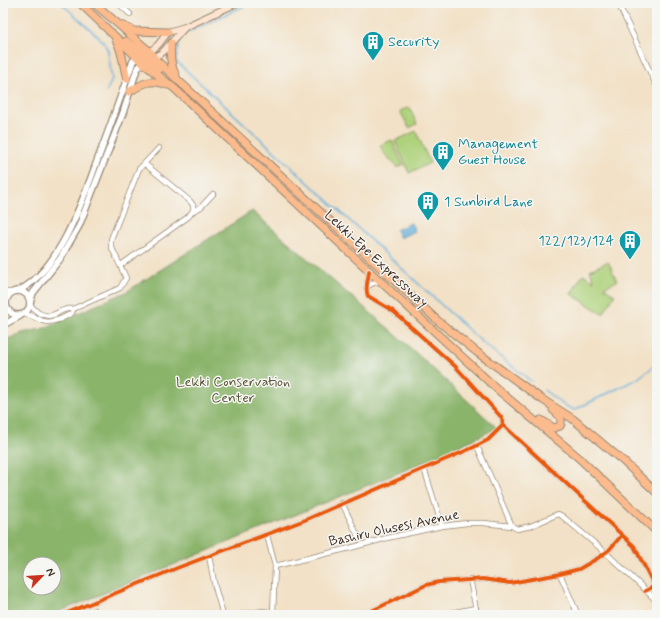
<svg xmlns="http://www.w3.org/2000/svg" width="660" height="618" font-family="Mynerve,sans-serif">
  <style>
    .green { fill: #aed27b; stroke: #747e4c }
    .forest { fill: #8ab46b; stroke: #626f44; fill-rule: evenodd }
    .water { fill: #62afdb; stroke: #4e6c7c }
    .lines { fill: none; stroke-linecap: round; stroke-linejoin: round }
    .stream { stroke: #62afdb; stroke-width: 1.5 }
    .minor-casing { stroke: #968672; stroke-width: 6 }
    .tertiary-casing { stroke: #968672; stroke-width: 8 }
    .secondary-casing { stroke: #968672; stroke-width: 8 }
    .trunk-casing { stroke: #968672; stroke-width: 9 }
    .minor { stroke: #fff; stroke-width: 4.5 }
    .tertiary { stroke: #fff; stroke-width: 5.5 }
    .secondary { stroke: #fde4d1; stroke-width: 6 }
    .trunk { stroke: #fbbb8d; stroke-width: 7 }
    .cycleway-casing { stroke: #f6f6f2; stroke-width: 6 }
    .cycleway { stroke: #e8590c; stroke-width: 4 }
    .labels { text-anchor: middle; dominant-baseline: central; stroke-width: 3; stroke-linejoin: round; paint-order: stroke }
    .culture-label { font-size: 14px; fill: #0d838f; stroke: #f6f6f2; text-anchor: start }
    .street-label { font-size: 14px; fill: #3b2a1e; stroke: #f6f6f2 }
    .park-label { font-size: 14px; fill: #585435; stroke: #f6f6f2 }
  </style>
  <rect width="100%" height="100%" fill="#f6f6f2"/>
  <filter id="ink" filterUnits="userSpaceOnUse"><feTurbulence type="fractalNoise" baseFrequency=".025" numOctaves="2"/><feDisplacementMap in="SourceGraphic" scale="8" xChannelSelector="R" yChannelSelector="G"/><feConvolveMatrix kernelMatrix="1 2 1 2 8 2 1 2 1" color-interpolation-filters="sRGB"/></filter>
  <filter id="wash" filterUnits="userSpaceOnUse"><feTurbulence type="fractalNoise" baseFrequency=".012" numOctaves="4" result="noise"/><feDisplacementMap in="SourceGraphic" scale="16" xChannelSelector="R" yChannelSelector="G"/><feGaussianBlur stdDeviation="0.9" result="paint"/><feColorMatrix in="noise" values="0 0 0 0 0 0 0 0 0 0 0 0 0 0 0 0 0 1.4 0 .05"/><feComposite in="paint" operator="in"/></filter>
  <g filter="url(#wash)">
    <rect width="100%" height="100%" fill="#f2e1c6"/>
    <g class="green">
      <path d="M409,107l8,17 -8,4 -9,-17z"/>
      <path d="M416,131l14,32 -21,10 -14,-32z"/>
      <path d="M392,140l11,25 -5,3 -15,-16 -3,-7z"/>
      <path d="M607,262l2,1 8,18 -13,6 11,8 -12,19 -32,-20 12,-20 11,7 -4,-11z"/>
    </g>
    <path class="forest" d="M252,211l151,130 94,87 -65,31 -381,156h-48v-274l19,-8 20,-4 84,-37zM30,564h24v24h-24z"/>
    <path class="water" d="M411,223l4,8 -15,7 -4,-8z"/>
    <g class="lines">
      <g class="stream">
        <path d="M61,3l42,38 5,10 4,29 -6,12"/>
        <path d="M250,3l-70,33 -4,25 308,283 47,37"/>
        <path d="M544,390l18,14 12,6 63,-31 20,-15"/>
      </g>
    </g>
  </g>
  <g filter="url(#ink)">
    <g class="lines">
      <g class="minor-casing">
        <g id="minor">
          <path d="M118,3l12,11"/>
          <path d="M618,3l39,84"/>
          <path d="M193,211l8,-4 12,-13"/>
          <path d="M121,265l67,-48 5,-6v-6l-3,-4 -45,-37"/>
          <path d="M369,271c0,8 -5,17 -1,25l25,15 63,56 46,51 1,7 131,121 19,37v4l-8,4"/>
          <path d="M367,287l6,-4 7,-2"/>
          <path d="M3,292h8"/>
          <path d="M3,303l3,3"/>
          <path d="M30,304c3,4 5,7 9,9 15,9 21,-7 34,-4l47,-21 6,-10 -15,-32v-7l28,-70 20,-21"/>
          <path d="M24,314c8,1 12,5 19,7 10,3 20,-3 29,-8l1,-4"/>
          <path d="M477,446l35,80"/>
          <path d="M424,468l18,58"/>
          <path d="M342,503l18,37"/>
          <path d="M267,535l8,31 -2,47"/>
          <path d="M209,556l6,31 8,28"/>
          <path d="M275,566l75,-18 37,-10 55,-12 25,-3h16l29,3 5,3 14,-3 27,-12 4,2 43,36 52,49"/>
          <path d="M560,574l18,41"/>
          <path d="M470,579l7,36"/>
          <path d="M95,610l2,5"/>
          <path d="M62,615l115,-47 128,-48 167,-72 16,-8 15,-15"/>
          <path d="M238,615l25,-4 21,4"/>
          <path d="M363,615l63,-30 13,-3 44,-3 27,4 50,-9 19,-5 19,-11 11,-8 13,-15"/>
          <path d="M440,615l36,-7"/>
        </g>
      </g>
      <g class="tertiary-casing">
        <g id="tertiary">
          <circle cx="18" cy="303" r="12"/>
          <path d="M18,291c40,-19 64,-88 78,-127 13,-34 25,-68 37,-103l5,-3"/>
          <path d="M30,303l3,-10 27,-34 19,-33 44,-113 14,-44 6,-6"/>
          <path d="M3,325l17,-9"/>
        </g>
      </g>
      <g class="secondary-casing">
        <g id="secondary">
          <path d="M147,54l11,-9 10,-13 17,-5 52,-24"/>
          <path d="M151,59l12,-7 22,-25"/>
        </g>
      </g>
      <g class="trunk-casing">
        <g id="trunk">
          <path d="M80,3l63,60 32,26 205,192 117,108 82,69 78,74"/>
          <path d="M94,3l56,49 4,6 284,263 40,32 65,47 30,19 50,42 34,32"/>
          <path d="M121,25l13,6 34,1"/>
          <path d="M116,40c7,11 7,26 11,39"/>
          <path d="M126,41l19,14 9,3"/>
          <path d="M171,43c-1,12 -1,22 5,33"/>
          <path d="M139,58l14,6 7,5"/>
          <path d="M129,92c14,-9 22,-14 38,-7"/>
          <path d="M541,420l13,8 6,-2c4,-7 -2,-12 -7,-16"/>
        </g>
      </g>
      <use href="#minor" class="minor"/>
      <use href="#tertiary" class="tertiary"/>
      <use href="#secondary" class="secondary"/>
      <use href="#trunk" class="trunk"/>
      <g class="cycleway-casing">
        <g id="cycleway">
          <path d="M369,271c0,8 -5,17 -1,25l25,15 63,56 46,51 1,7 131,121 19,37v4l-8,4"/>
          <path d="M62,615l115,-47 128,-48 167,-72 16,-8 15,-15"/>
          <path d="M363,615l63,-30 13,-3 44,-3 27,4 50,-9 19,-5 19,-11 11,-8 13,-15"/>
        </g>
      </g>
      <use href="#cycleway" class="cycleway"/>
    </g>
  </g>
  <defs>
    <g id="building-pin" transform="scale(1.15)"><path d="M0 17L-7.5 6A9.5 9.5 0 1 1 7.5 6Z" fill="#0f9aa8" stroke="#f6f6f2"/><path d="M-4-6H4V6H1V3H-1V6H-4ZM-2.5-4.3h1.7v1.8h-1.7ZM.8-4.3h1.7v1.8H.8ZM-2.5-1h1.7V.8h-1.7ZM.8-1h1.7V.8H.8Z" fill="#fff"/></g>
  </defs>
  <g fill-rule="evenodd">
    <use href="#building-pin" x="373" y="42"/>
    <use href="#building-pin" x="443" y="152"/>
    <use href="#building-pin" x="428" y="202"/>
    <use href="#building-pin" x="630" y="241"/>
  </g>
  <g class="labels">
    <g class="culture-label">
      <text x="388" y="42">Security</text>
      <text x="458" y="144">Management<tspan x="458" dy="16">Guest House</tspan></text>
      <text x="444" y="202">1 Sunbird Lane</text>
      <text x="614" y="241" text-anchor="end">122/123/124</text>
    </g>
    <g class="street-label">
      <text transform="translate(376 259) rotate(43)">Lekki-Epe Expressway</text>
      <text transform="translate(394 528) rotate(-12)">Bashiru Olusesi Avenue</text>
    </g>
    <g class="park-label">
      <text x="233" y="382">Lekki Conservation<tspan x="233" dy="16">Center</tspan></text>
    </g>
  </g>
  <rect width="660" height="618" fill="none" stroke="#f6f6f2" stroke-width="16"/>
  <g transform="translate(42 576) rotate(65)"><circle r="19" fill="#f6f6f2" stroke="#aba49d"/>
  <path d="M0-3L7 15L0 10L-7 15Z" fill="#c8321e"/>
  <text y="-6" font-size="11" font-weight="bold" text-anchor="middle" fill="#3b2a1e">N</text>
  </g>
</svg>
